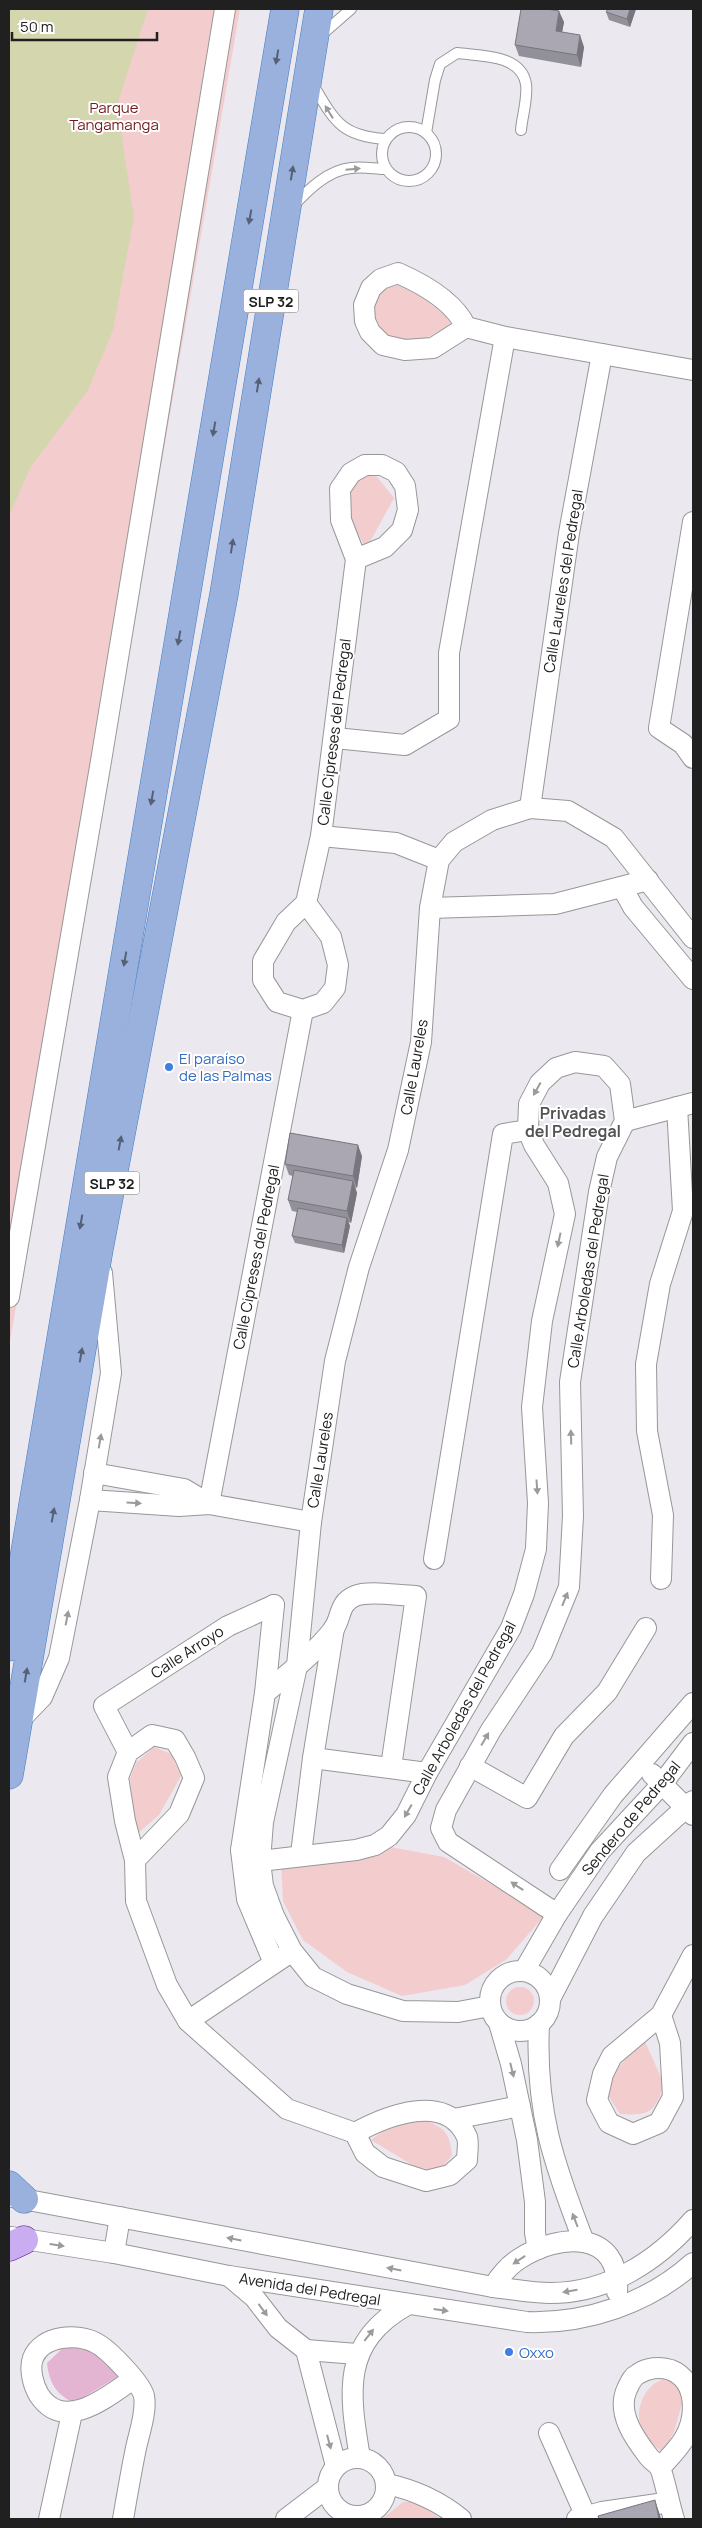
<svg xmlns="http://www.w3.org/2000/svg" width="702" height="2528" font-family="Manrope,sans-serif">
  <style>
    .grass { fill: #e3b5d2 }
    .park { fill: #f3ccce }
    .water { fill: #d4d7ae }
    .lines { fill: none; stroke-linecap: round; stroke-linejoin: round }
    .lane-casing { stroke: #979797; stroke-width: 12 }
    .street-casing { stroke: #979797; stroke-width: 22 }
    .primary-casing { stroke: #52138a; stroke-width: 29 }
    .highway-casing { stroke: #3e7fc5; stroke-width: 29 }
    .lane { stroke: #fff; stroke-width: 10 }
    .street { stroke: #fff; stroke-width: 20 }
    .primary { stroke: #caacf1; stroke-width: 28 }
    .highway { stroke: #9ab0dd; stroke-width: 28 }
    .wall { fill: #929099 }
    .shaded-wall { fill: #77757d }
    .building { fill: #aaa7b2; stroke: #77757d }
    .oneway { fill: #576175 }
    .oneway2 { fill: #9b9b9b }
    .shop-dot { fill: #3f7fe0; stroke: #fff; stroke-width: 2 }
    .labels { text-anchor: middle; dominant-baseline: central; stroke-width: 4; stroke-linejoin: round; paint-order: stroke }
    .shield { fill: #fff; stroke: #636363; stroke-width: 1 }
    .shield-label { font-size: 14px; font-weight: bold; fill: #202020 }
    .park-label { font-size: 15px; fill: #731a1f; stroke: #fff }
    .street-label { font-size: 15px; fill: #202020; stroke: #fff }
    .shop-label { font-size: 15px; fill: #366cbe; stroke: #fff; text-anchor: start }
    .neighbourhood-label { font-size: 16px; font-weight: bold; fill: #535353; stroke: #fff }
  </style>
  <rect width="100%" height="100%" fill="#ece8f0"/>
  <path class="grass" d="M75,2347l16,1 31,26 -48,29c-18,-9 -25,-20 -27,-40l15,-14z"/>
  <g class="park">
    <path d="M9,9h231l-231,1338z"/>
    <path d="M403,282l52,41 -29,15 -31,3 -19,-12 -3,-8 4,-31z"/>
    <path d="M365,474l12,3 17,21 -28,51 -22,-41 8,-22z"/>
    <path d="M154,1747l17,7 10,22 -22,39 -22,19 -7,-55 6,-16z"/>
    <path d="M390,1847l54,10 87,50 12,10 -36,42 -42,26 -63,11 -55,-24 -44,-32 -20,-39 -2,-39z"/>
    <circle cx="520" cy="2001" r="14"/>
    <path d="M643,2037l21,47c-9,28 -14,32 -44,30l-14,-22 13,-25z"/>
    <path d="M423,2119c22,10 26,12 29,36l-13,17 -25,-6 -43,-26 13,-10z"/>
    <path d="M667,2378l10,4 6,18 -9,32 -12,20c-7,-6 -15,-11 -19,-20 -11,-20 2,-50 24,-54z"/>
    <path d="M403,2502h14l24,17h-59z"/>
  </g>
  <path class="water" d="M9,9h139l-31,96 17,112 -21,113 -25,60 -58,78 -21,48z"/>
  <g class="lines">
    <g class="lane-casing">
      <g id="lane">
        <path d="M320,36l31,-27"/>
        <path d="M312,83c22,37 28,53 73,56"/>
        <circle cx="409" cy="154" r="27"/>
        <path d="M426,133l9,-53 5,-16 17,-11c23,3 64,1 69,31 2,14 -4,33 -5,46"/>
        <path d="M293,206c15,-16 35,-36 58,-38 11,-2 24,1 35,1"/>
      </g>
    </g>
    <g class="street-casing">
      <g id="street">
        <path d="M466,327c-12,-26 -43,-43 -68,-54l-17,6 -10,9 -7,17 1,16 5,11 13,13 22,5 28,-2 33,-21 39,10 188,33"/>
        <path d="M693,522l-34,206 24,16 10,14"/>
        <path d="M335,738l70,7 44,-26v-66l56,-316"/>
        <path d="M530,808l39,-275 33,-179"/>
        <path d="M321,836l75,7 43,17"/>
        <path d="M622,887l11,20 60,72"/>
        <path d="M306,903l25,34 7,28 -3,23 -12,15 -20,7 -26,-8 -14,-22v-19l23,-39 20,-19 15,-67 35,-277 -15,-39 -1,-31 11,-16 14,-8h17l14,7 9,14 3,24 -6,20 -17,17 -29,12"/>
        <path d="M430,908l125,-4 93,-24"/>
        <path d="M625,1121l68,-18"/>
        <path d="M9,1297l92,-536 124,-752"/>
        <path d="M94,1473l90,16 25,15"/>
        <path d="M90,1500l89,6 30,-2 102,18"/>
        <path d="M209,1504l94,-494"/>
        <path d="M434,1559l69,-425 25,-4"/>
        <path d="M661,1579l2,-64 -16,-84 -1,-67 14,-80 23,-73 -6,-104"/>
        <path d="M265,1693c24,-20 49,-39 68,-63 9,-12 5,-27 22,-34 14,-6 45,0 61,0l-25,171"/>
        <path d="M17,1723l25,-26 17,-39 31,-158 21,-127 -9,-100"/>
        <path d="M128,1752l-24,-46 124,-80 46,-21"/>
        <path d="M313,1758l114,15"/>
        <path d="M470,1766l57,32 37,-62 43,-44 39,-64"/>
        <path d="M652,1774l41,41"/>
        <path d="M241,1850l19,11 96,-11 19,-5 14,-9 17,-21 21,-42 84,-145 13,-34 12,-45 2,-46 -6,-96 10,-86 23,-107 -7,-31 -24,-38 -6,-15 1,-26 11,-21 16,-15 19,-6 29,4 16,18 5,37 -18,36 -8,35 -29,190 3,134 -4,71 -27,66 -51,77 -45,80 -5,18 7,14 109,72"/>
        <path d="M301,1854l12,-96 21,-130"/>
        <path d="M135,1860l44,-46 15,-36 -9,-21 -10,-17 -23,-5 -24,17 -10,25 7,44 10,39 1,41 31,84 21,36 99,88 68,24 10,20 18,14 43,14 24,-6 17,-15c0,-6 2,-17 0,-23 -20,-46 -81,-21 -112,-4"/>
        <path d="M560,1870l53,-75 80,-92"/>
        <path d="M274,1963l-27,-64 -6,-49 24,-157 9,-88"/>
        <path d="M524,1971l33,-57 43,-63 62,-67 31,-41"/>
        <circle cx="520" cy="2001" r="30"/>
        <path d="M550,1999l43,-83 43,-63 57,-52"/>
        <path d="M490,2006l-32,6 -55,-1 -56,-17 -34,-17 -21,-26 -18,-35 -11,-30 -3,-25 3,-39 34,-156 14,-144 24,-161 24,-94 39,-117 23,-108 9,-134 9,-48 15,-18 38,-22 38,-12 38,3 46,27 79,100"/>
        <path d="M661,2015l9,28 3,54 -14,26 -26,11 -24,-11 -12,-23 6,-26 9,-18 49,-41 32,-60"/>
        <path d="M188,2021l97,-65"/>
        <path d="M499,2023l12,41 16,76 8,62v31l3,16"/>
        <path d="M539,2024c-4,86 14,138 45,218"/>
        <path d="M454,2119l66,-13"/>
        <path d="M12,2197l481,90c19,2 39,6 58,6 57,0 106,-32 142,-73"/>
        <path d="M11,2237l103,16 115,23 298,46c59,2 122,-19 166,-59"/>
        <path d="M114,2253l6,-36"/>
        <path d="M229,2276l25,21 24,31 28,22 30,116"/>
        <path d="M493,2287c7,-11 15,-21 26,-28 39,-26 102,-30 98,33"/>
        <path d="M306,2350l51,4"/>
        <path d="M549,2433l38,86"/>
        <circle cx="357" cy="2487" r="29"/>
        <path d="M360,2458c-11,-66 -19,-116 47,-153"/>
        <path d="M660,2468c8,-9 18,-19 24,-29 13,-22 14,-58 -13,-69 -11,-4 -24,-2 -33,4 -6,3 -8,9 -11,15 -11,24 8,50 22,68 3,4 9,7 11,11 4,8 10,40 14,51"/>
        <path d="M387,2484c28,6 51,16 74,35"/>
        <path d="M49,2519l23,-106"/>
        <path d="M123,2519c4,-23 8,-47 13,-71 3,-15 11,-36 8,-52 -3,-13 -36,-47 -48,-53 -18,-10 -54,-8 -63,15 -4,11 0,27 6,37 25,38 68,2 94,-16"/>
        <path d="M286,2519l42,-32"/>
        <path d="M577,2519l25,-7 56,-8"/>
      </g>
    </g>
    <g class="primary-casing">
      <path id="primary" d="M9,2247l15,-7"/>
    </g>
    <g class="highway-casing">
      <g id="highway">
        <path d="M9,1647l276,-1638"/>
        <path d="M9,1775l90,-526 125,-655 95,-585"/>
        <path d="M9,2185l15,14"/>
      </g>
    </g>
    <use href="#lane" class="lane"/>
    <use href="#street" class="street"/>
    <use href="#primary" class="primary"/>
    <use href="#highway" class="highway"/>
  </g>
  <g class="wall">
    <path d="M636,9l-6,18 -21,-7 -3,-8z"/>
    <path d="M564,22l-2,10 22,15 -3,20 -62,-11 -4,-11z"/>
    <path d="M362,1156l-5,32 -2,-1 2,6 -6,30 -3,-1 2,4 -6,27 -49,-10 -3,-7 5,-24 -5,-1 -4,-11 5,-24 -4,-1 -4,-11z"/>
  </g>
  <g class="shaded-wall">
    <path d="M630,9h6l-6,18 -3,-8z"/>
    <path d="M559,11l5,11 -4,21 -4,-12z"/>
    <path d="M580,35l4,12 -3,20 -4,-12z"/>
    <path d="M358,1145l4,11 -5,32 -4,-12z"/>
    <path d="M353,1181l4,12 -6,30 -4,-12z"/>
    <path d="M347,1218l3,8 -6,27 -2,-8z"/>
    <path d="M655,2500l4,12 2,7h-2z"/>
  </g>
  <g class="building">
    <path d="M521,9h26l12,2 -3,20 24,4 -3,20 -62,-10z"/>
    <path d="M608,9h22l-3,10 -21,-7z"/>
    <path d="M290,1133l68,12 -5,31 -68,-12z"/>
    <path d="M294,1170l59,11 -6,30 -59,-11z"/>
    <path d="M298,1208l49,10 -5,27 -50,-9z"/>
    <path d="M655,2500l4,19h-60l-1,-3z"/>
  </g>
  <defs><path id="oneway-solid" d="M-6-.8H1V-3.2L6.5 0L1 3.2V.8H-6Z" transform="scale(1.25)"/></defs>
  <g class="oneway">
    <use href="#oneway-solid" transform="translate(277 57) rotate(100)"/>
    <use href="#oneway-solid" transform="translate(292 173) rotate(-81)"/>
    <use href="#oneway-solid" transform="translate(250 217) rotate(100)"/>
    <use href="#oneway-solid" transform="translate(258 385) rotate(-81)"/>
    <use href="#oneway-solid" transform="translate(214 429) rotate(100)"/>
    <use href="#oneway-solid" transform="translate(232 546) rotate(-81)"/>
    <use href="#oneway-solid" transform="translate(179 638) rotate(100)"/>
    <use href="#oneway-solid" transform="translate(152 798) rotate(100)"/>
    <use href="#oneway-solid" transform="translate(125 959) rotate(100)"/>
    <use href="#oneway-solid" transform="translate(120 1143) rotate(-79)"/>
    <use href="#oneway-solid" transform="translate(81 1222) rotate(100)"/>
    <use href="#oneway-solid" transform="translate(81 1355) rotate(-80)"/>
    <use href="#oneway-solid" transform="translate(53 1515) rotate(-80)"/>
    <use href="#oneway-solid" transform="translate(26 1675) rotate(-80)"/>
  </g>
  <g class="oneway2">
    <use href="#oneway-solid" transform="translate(329 112) rotate(-122)"/>
    <use href="#oneway-solid" transform="translate(353 169) rotate(-5)"/>
    <use href="#oneway-solid" transform="translate(537 1089) rotate(119)"/>
    <use href="#oneway-solid" transform="translate(559 1240) rotate(102)"/>
    <use href="#oneway-solid" transform="translate(571 1437) rotate(-92)"/>
    <use href="#oneway-solid" transform="translate(100 1441) rotate(-80)"/>
    <use href="#oneway-solid" transform="translate(537 1487) rotate(86)"/>
    <use href="#oneway-solid" transform="translate(134 1503) rotate(4)"/>
    <use href="#oneway-solid" transform="translate(565 1599) rotate(-68)"/>
    <use href="#oneway-solid" transform="translate(67 1618) rotate(-79)"/>
    <use href="#oneway-solid" transform="translate(485 1739) rotate(-60)"/>
    <use href="#oneway-solid" transform="translate(408 1811) rotate(120)"/>
    <use href="#oneway-solid" transform="translate(517 1886) rotate(-147)"/>
    <use href="#oneway-solid" transform="translate(512 2070) rotate(76)"/>
    <use href="#oneway-solid" transform="translate(575 2220) rotate(-111)"/>
    <use href="#oneway-solid" transform="translate(234 2239) rotate(-169)"/>
    <use href="#oneway-solid" transform="translate(57 2245) rotate(8)"/>
    <use href="#oneway-solid" transform="translate(519 2260) rotate(146)"/>
    <use href="#oneway-solid" transform="translate(394 2269) rotate(-169)"/>
    <use href="#oneway-solid" transform="translate(570 2291) rotate(170)"/>
    <use href="#oneway-solid" transform="translate(263 2310) rotate(54)"/>
    <use href="#oneway-solid" transform="translate(441 2310) rotate(8)"/>
    <use href="#oneway-solid" transform="translate(369 2335) rotate(-52)"/>
    <use href="#oneway-solid" transform="translate(329 2442) rotate(75)"/>
  </g>
  <g class="shop-dot">
    <circle cx="169" cy="1067" r="5"/>
    <circle cx="509" cy="2352" r="5"/>
  </g>
  <g class="labels">
    <g class="shield">
      <rect x="243.5" y="289.5" width="55" height="23" rx="4"/>
      <rect x="84.5" y="1171.5" width="55" height="23" rx="4"/>
    </g>
    <g class="shield-label">
      <text x="271" y="301">SLP 32</text>
      <text x="112" y="1183">SLP 32</text>
    </g>
    <g class="park-label">
      <text x="114" y="107">Parque<tspan x="114" dy="17">Tangamanga</tspan></text>
    </g>
    <g class="street-label">
      <text transform="translate(563 581) rotate(-81)">Calle Laureles del Pedregal</text>
      <text transform="translate(334 732) rotate(-83)">Calle Cipreses del Pedregal</text>
      <text transform="translate(414 1067) rotate(-80)">Calle Laureles</text>
      <text transform="translate(256 1257) rotate(-79)">Calle Cipreses del Pedregal</text>
      <text transform="translate(588 1271) rotate(-81)">Calle Arboledas del Pedregal</text>
      <text transform="translate(320 1460) rotate(-81)">Calle Laureles</text>
      <text transform="translate(187 1652) rotate(-33)">Calle Arroyo</text>
      <text transform="translate(464 1708) rotate(-61)">Calle Arboledas del Pedregal</text>
      <text transform="translate(631 1818) rotate(-50)">Sendero de Pedregal</text>
      <text transform="translate(310 2289) rotate(9)">Avenida del Pedregal</text>
    </g>
    <g class="shop-label">
      <text x="179" y="1058">El paraíso<tspan x="179" dy="17">de las Palmas</tspan></text>
      <text x="519" y="2352">Oxxo</text>
    </g>
    <g class="neighbourhood-label">
      <text x="573" y="1113">Privadas<tspan x="573" dy="18">del Pedregal</tspan></text>
    </g>
  </g>
  <rect width="702" height="2528" fill="none" stroke="#202020" stroke-width="20"/>
  <path d="M12 32v8h145v-8" fill="none" stroke="#202020" stroke-width="2.5"/>
  <text x="20" y="32" font-size="15" fill="#202020" stroke="#ffffff" stroke-width="4" paint-order="stroke">50 m</text>
</svg>
